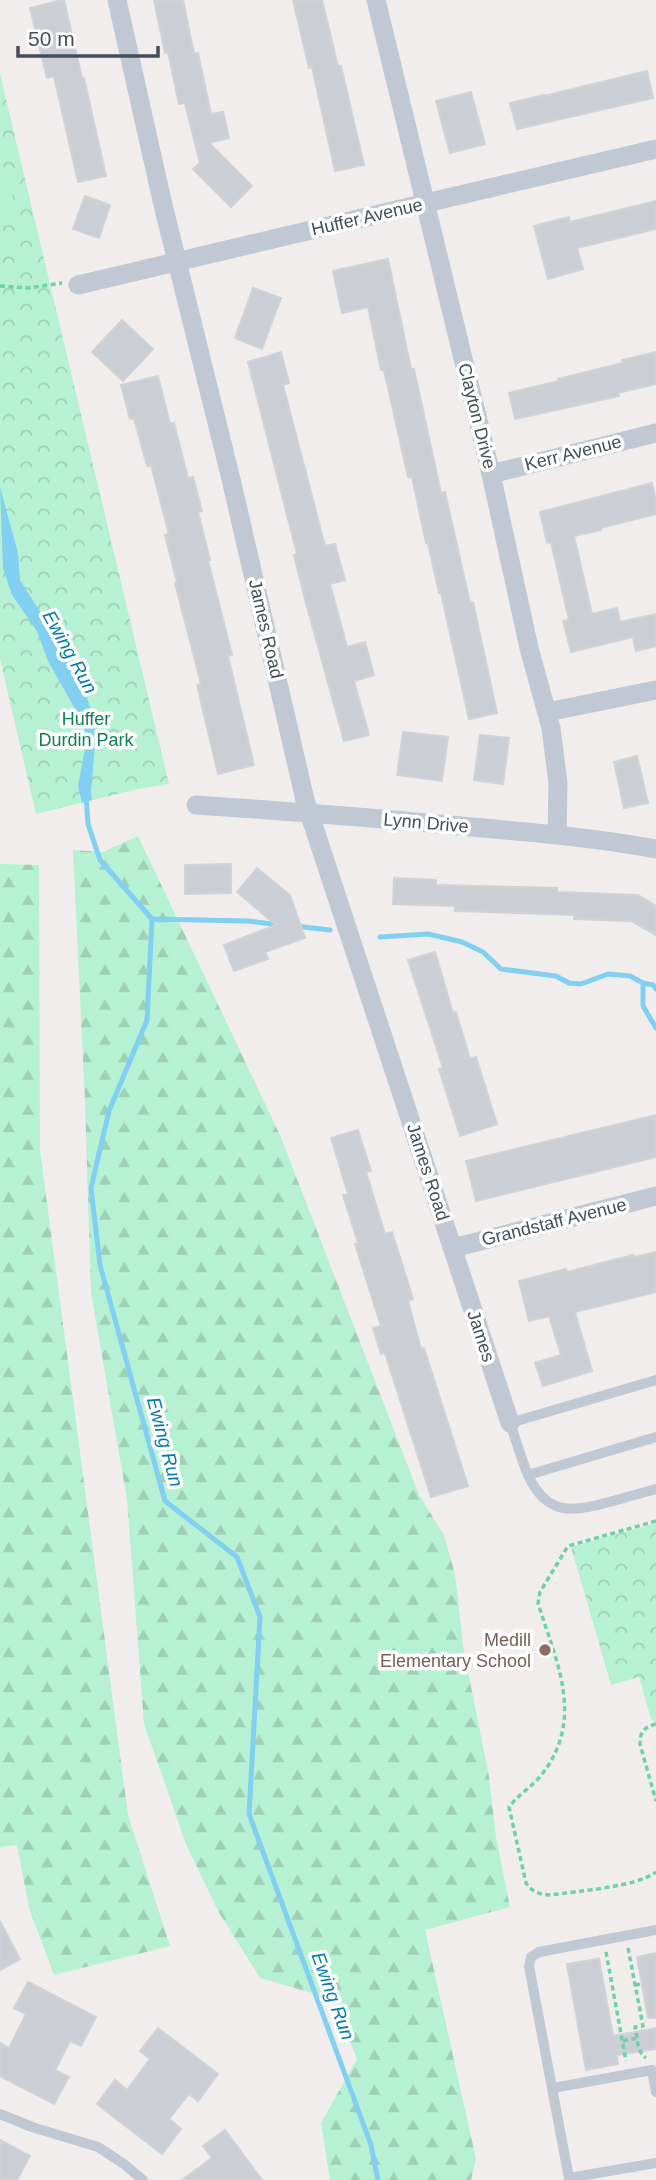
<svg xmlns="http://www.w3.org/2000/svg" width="656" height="2180" font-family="Helvetica,sans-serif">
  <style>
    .forest { fill: url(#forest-firs) }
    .park { fill: url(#park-crowns) }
    .pitch { fill: #b7f1d3 }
    .water { fill: #81cff1 }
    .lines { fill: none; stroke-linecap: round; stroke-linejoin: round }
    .stream { stroke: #81cff1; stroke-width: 5 }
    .building { fill: #cbced5; stroke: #d0d2d9; stroke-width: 2 }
    .path { stroke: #6dd1a9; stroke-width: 3.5; stroke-dasharray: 5 3.5; stroke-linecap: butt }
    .lane { stroke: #bfc8d3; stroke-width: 10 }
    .street { stroke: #bfc8d3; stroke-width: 19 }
    .education-dot { fill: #8d6e63; stroke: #fff; stroke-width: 2.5 }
    .labels { text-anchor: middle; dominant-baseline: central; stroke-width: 7; stroke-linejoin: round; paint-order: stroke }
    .street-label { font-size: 18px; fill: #444e5b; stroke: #fff }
    .park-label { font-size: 18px; fill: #118053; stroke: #fff }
    .education-label { font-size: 18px; fill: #785e54; stroke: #fff; text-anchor: end }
    .water-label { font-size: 19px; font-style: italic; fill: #037baf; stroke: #fff }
  </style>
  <defs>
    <pattern id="forest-firs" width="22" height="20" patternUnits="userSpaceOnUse" patternTransform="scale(1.75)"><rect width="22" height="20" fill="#b7f1d3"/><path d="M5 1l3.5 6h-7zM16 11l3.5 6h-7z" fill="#9fd0b7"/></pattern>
    <pattern id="park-crowns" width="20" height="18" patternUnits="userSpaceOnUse" patternTransform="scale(1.75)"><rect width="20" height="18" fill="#b7f1d3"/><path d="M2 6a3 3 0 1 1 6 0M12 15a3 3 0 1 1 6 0" fill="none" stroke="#9fd0b7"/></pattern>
  </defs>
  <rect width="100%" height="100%" fill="#f0edec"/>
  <g class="forest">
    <path d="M138,836l142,299 139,360 25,40 11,39 9,78 25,124 7,61 14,70 -85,23 51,229 -5,21h-141l-9,-57 36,-64 -24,-60 -73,-21 -42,-67 -32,-67 -42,-120 -17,-225 -36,-206 -6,-192 -12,-251 30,2z"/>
    <path d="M0,864l39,1 1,285 88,665 42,131 -116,29 -25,-67 -12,-63 -17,2z"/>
  </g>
  <g class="park">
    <path d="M0,74l169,710 -31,5 -102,25 -36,-155z"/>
    <path d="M656,1523v199l-5,-3 -12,-42 -28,8 -40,-138z"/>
  </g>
  <path class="pitch" d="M0,154l15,51 -15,4z"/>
  <path class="water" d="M0,487l18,66 2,27 31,49 25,51 11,17 7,25 1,21 -4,49 1,8 -10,3 -4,-17 7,-37v-18l-6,-15 -31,-55 -11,-30 -25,-36 -9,-27z"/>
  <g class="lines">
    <g class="stream">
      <path d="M86,795l2,29 12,36 52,59 -5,101 -38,91 -18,77 9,77 65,236 72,56 23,60 -11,197 122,331 7,35"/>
      <path d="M152,919l96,2 33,4"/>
      <path d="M295,926l35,4"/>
      <path d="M380,937l48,-3 34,8 21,10 18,17 55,7 13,7 12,1 27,-10 22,2 13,7v23l13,22"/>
      <path d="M643,983l10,2 3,4"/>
    </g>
  </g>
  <g class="building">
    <path d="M62,0h2l18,78h2l22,98 -28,6 -24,-106 -7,2 -17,-70z"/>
    <path d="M154,0h29l11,54 4,-1 13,61 12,-2 6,26 -20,5 43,43 -21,21 -38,-38 7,-6 -15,-60 -6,1 -11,-52 -3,1z"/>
    <path d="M293,0h29l16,66h3l23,99 -29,6 -23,-104 -3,1z"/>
    <path d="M647,71l6,27 -136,31 -7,-26 34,-8v1z"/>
    <path d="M471,92l14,52 -35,9 -14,-52z"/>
    <path d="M85,196l25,9 -11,33 -26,-9z"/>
    <path d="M656,201v28l-79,19 6,21 -35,10 -14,-53 35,-9 1,5z"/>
    <path d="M388,259l23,110h3l27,124 4,-1 25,111 3,-1 24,111 -28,6 -28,-126h-2l-11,-50h-2l-14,-66h-4l-24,-107h-3l-13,-63 -26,6 -9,-42z"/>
    <path d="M253,288l28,10 -19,51 -27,-11z"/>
    <path d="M122,320l31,29 -30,32 -31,-29z"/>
    <path d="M281,352l8,31 -6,2 42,161 10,-2 10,36 -15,4 17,63 18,-5 9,33 -20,6 15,54 -25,6 -38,-138 -12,-48 3,-1 -49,-192z"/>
    <path d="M656,352v32l-38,9 1,3 -104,23 -6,-26 50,-12 -1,-2 65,-16 -1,-3z"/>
    <path d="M158,376l12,48 4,-1 14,55 5,-1 9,34 -4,1 12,48h-2l24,95 -4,1 26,109 -36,9 -21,-89 4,-1 -26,-101 2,-1 -12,-47 4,-1 -18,-69 -4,1 -13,-48 -4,1 -9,-34z"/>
    <path d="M652,483l4,17v14l-56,14 1,2 -27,6 18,78 25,-6 3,14 36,-8v32l-20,5 -3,-14 -62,15 -8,-31 6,-1 -18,-78 -4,1 -7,-31z"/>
    <path d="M403,732l45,5 -6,44 -45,-6z"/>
    <path d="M480,735l29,3 -6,46 -29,-4z"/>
    <path d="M637,756l11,47 -24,5 -10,-46z"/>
    <path d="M231,864v29l-46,1v-29z"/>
    <path d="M257,868l33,27 15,43 -40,14 3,7 -34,12 -10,-26 52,-20 -39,-33z"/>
    <path d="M394,878l42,2v5l121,3v4l81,3 18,11v29l-25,-14 -57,-2v-4l-119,-4v-5l-62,-2z"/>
    <path d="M435,952l18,61 3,-1 14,47 6,-2 21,67 -37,12 -21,-67 4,-1 -35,-108z"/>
    <path d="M656,1115v42l-180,44 -10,-40z"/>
    <path d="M358,1130l13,41 -5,1 19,62 7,-2 21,67 -5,2 13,48 3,-1 44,138 -37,11 -46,-144 -4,1 -8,-26 8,-2 -26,-82 3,-1 -15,-48 5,-1 -17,-56z"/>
    <path d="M656,1252v40l-81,20 17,59 -49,15 -8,-23 26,-8 -12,-39 -20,5 -10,-40 47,-12 1,3 66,-17 1,2z"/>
    <path d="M0,1921l20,38 -20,11z"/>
    <path d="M656,1953v65h-8l-11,-61z"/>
    <path d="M599,1959l14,77 43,-8v21l-39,6 1,9 -32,6 -19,-106z"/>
    <path d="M28,1982l68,35 -15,29 -11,-5 -15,29 14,7 -15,27 -54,-28v-33l9,5 17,-34 -12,-6z"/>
    <path d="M158,2028l60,46 -20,27 -9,-7 -20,25 12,10 -19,25 -65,-50 18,-24 12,10 23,-31 -10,-8z"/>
    <path d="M225,2130l37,50h-80l30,-22 -9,-12z"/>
    <path d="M0,2140l30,16 -13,24h-17z"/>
  </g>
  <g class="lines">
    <g class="path">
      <path d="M0,286l29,2 33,-5"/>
      <path d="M656,1521l-88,25 -28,46 -2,11c18,59 47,114 5,170 -10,13 -24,21 -34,34l17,76c7,10 13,11 25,12 26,-4 86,-8 105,-23"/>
      <path d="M656,1724c-12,3 -16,8 -16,20l16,57"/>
      <path d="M628,1948l15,78 -8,1c3,11 1,24 11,31"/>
      <path d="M606,1952l20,109"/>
      <path d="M635,1985l7,-1"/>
      <path d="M623,2041l15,-3"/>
    </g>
    <g class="lane">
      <path d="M656,1380l-146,43c6,17 11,35 18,52 18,40 44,38 81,27 16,-4 31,-9 47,-13"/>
      <path d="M528,1475l128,-38"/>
      <path d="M656,1930l-117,22 -8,5 -2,9 40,212 87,-15"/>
      <path d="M553,2088l99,-18 4,22"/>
      <path d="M0,2114l32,13 66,20 26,17 19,16"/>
    </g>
    <g class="street">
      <path d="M117,0l46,205 67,270 75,325 205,623"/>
      <path d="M376,0l115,474 38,174 22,80 7,55 -1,52"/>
      <path d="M78,285l578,-136"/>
      <path d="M491,474l165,-41"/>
      <path d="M547,712l109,-22"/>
      <path d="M196,805c88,6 177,13 265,21 65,6 130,11 195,23"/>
      <path d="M453,1248l203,-52"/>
    </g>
  </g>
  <circle class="education-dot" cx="545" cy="1650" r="7"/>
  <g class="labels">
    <g class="street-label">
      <text transform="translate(367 217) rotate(-13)">Huffer Avenue</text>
      <text transform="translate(477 416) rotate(76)">Clayton Drive</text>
      <text transform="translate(573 453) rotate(-14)">Kerr Avenue</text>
      <text transform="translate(266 629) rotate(77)">James Road</text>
      <text transform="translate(426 823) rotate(5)">Lynn Drive</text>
      <text transform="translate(428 1172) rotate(72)">James Road</text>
      <text transform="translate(554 1222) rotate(-14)">Grandstaff Avenue</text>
      <text transform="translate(481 1336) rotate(72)">James</text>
    </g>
    <g class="park-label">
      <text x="86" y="719">Huffer<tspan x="86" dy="21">Durdin Park</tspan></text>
    </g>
    <g class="education-label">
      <text x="531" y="1640">Medill<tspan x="531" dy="21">Elementary School</tspan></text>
    </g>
    <g class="water-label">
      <text transform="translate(70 652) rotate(61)">Ewing Run</text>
      <text transform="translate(165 1442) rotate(75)">Ewing Run</text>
      <text transform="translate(333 1996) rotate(70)">Ewing Run</text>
    </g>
  </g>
  <path d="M18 46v10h140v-10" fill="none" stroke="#444e5b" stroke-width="3.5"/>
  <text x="28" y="46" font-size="21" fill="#444e5b" stroke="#ffffff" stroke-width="5" paint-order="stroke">50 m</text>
</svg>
